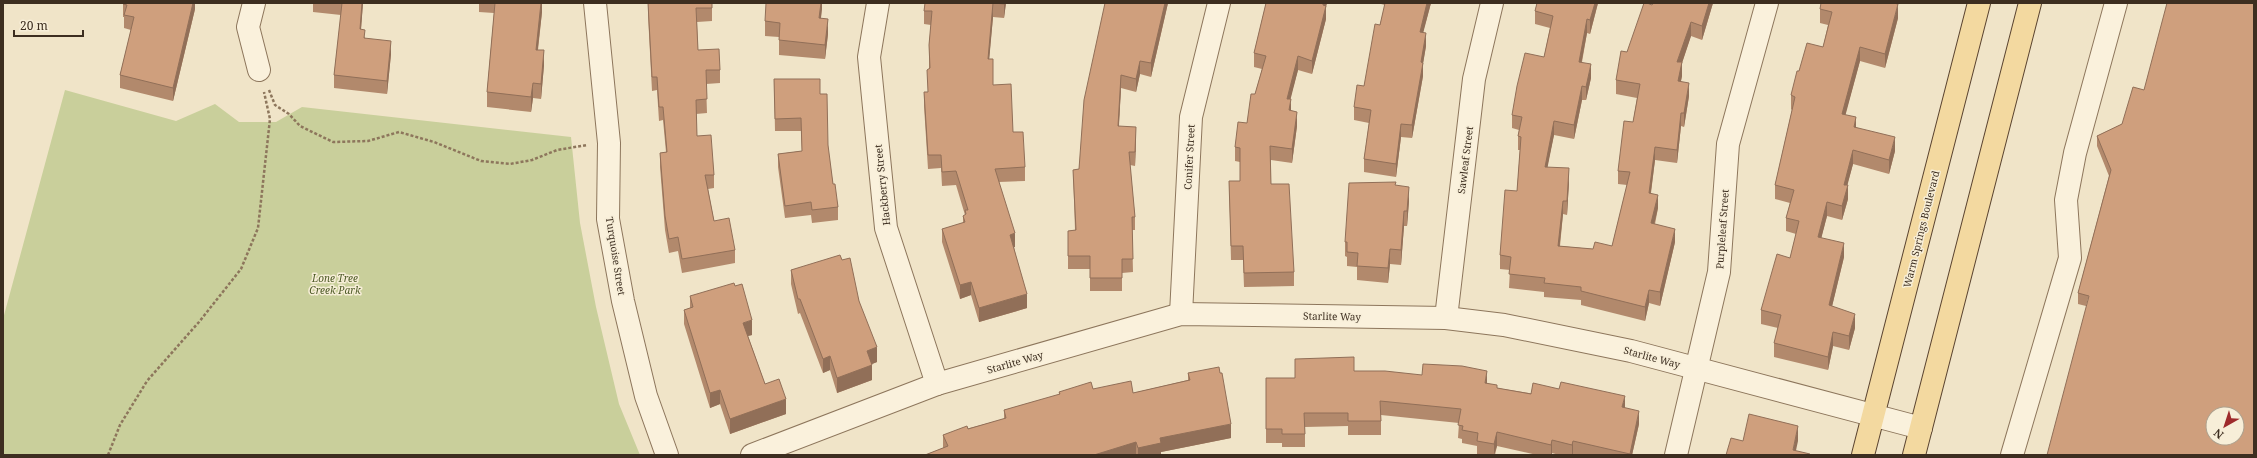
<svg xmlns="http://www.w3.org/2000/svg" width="2257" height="458" font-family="'Noto Serif',serif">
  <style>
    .park { fill: #c9cf9b }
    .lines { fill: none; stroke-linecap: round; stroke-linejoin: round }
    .minor-casing { stroke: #8d765c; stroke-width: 24 }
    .major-casing { stroke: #5b4430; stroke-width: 24 }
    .path { stroke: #8d765c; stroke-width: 2.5; stroke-dasharray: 3 2; stroke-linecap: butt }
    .minor { stroke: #faf1dc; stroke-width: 22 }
    .major { stroke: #f3d9a0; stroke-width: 22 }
    .wall { fill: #b2896c }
    .shaded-wall { fill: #916f58 }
    .building { fill: #cf9f7d; stroke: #916f58; fill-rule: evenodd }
    .labels { text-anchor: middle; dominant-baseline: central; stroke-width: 3; stroke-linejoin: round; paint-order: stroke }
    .street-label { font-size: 10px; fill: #3d2e20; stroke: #f7eed8 }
    .park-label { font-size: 10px; font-style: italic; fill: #4d5a26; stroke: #f7eed8 }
  </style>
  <rect width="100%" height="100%" fill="#f0e4c8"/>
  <path class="park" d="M65,90l111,31 39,-17 24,18h37l26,-15 269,30 9,86 16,84 23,97 21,51h-637v-136z"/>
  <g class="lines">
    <g class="minor-casing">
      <g id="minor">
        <path d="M254,3l-6,24 11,43"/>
        <path d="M595,3l14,140 -1,76 15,82 23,95 21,59"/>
        <path d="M878,3l-9,54 17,171 51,156"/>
        <path d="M1181,314l10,-197 28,-114"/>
        <path d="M1446,318l28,-239 18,-76"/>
        <path d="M752,455l185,-71 244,-70 265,4 58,7 127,26 290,77"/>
        <path d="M1676,455l43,-183 9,-128 39,-141"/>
        <path d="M2012,455l58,-197 -4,-58 9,-47 41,-150"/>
      </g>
    </g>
    <g class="major-casing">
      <g id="major">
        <path d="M1863,455l116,-452"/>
        <path d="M1914,455l116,-452"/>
      </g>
    </g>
    <g class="path">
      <path d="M269,90l6,15 14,9 11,12 33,16 35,-1 31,-9 35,10 47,19 29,3 22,-4 25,-10 30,-5"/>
      <path d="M108,455l12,-30 27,-44 52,-59 42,-53 17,-41 12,-109 -6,-27"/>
    </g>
    <use href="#minor" class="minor"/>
    <use href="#major" class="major"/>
  </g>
  <g class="wall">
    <path d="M123,3h72v6l-22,92 -53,-13v-13l11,-45 -7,-2v-11h-1z"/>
    <path d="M313,3h50l-2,26 4,9 26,16 -4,40 -53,-6v-13l7,-60 -28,-3z"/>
    <path d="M479,3h63v9l-4,38 6,15 -3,34 -8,-1 -2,14 -44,-5v-15l7,-79 -15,-1z"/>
    <path d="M648,3h64v18l-15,1 1,28 22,20v13l-14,1 1,29 -11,1 1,22 17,39v13l-6,1 6,32 21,29v13l-53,10 -4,-22 -9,2 -4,-23 -5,-63v-14l6,-1 -3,-32 -4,1 -2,-31 -5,1 -4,-76z"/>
    <path d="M822,3l-1,15 7,16 -3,25 -46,-4v-18l-14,-1v-15z"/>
    <path d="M925,3h81l-2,15 -11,-1 -4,42 4,26 20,47 12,35v14l-26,1 16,65h-1l13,61 -48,14 -8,-27 -11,4 -18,-57v-13l21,-6v-7l2,-1 -9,-30 -14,1 -1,-18 -13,1 -4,-63v-14h4l1,-23v-24l2,-20 -7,-1v-13z"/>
    <path d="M1105,3h63l-17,74 -11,-3 -4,18 -15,-4 -2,38 17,15 -1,25 -5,-1 5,52v13h-3l1,42 -11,1v18h-32v-22h-22v-38l7,-1 -2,-60 6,-1z"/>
    <path d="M1266,3h61l-1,3v13l-14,55 -14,-4 -8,29 1,12 6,15 -5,37 -21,-3v24l23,88v14l-50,1 -1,-27h-12l-2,-79h11v-19l-5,-1v-14l12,-24 15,-54 -8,-2v-14z"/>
    <path d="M1381,3h50l-8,29 3,14 -3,17v13l-11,62 -11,-1 -5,40 -32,-5v-13l5,-36 -15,-3v-13l10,-21 21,-81 -4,-1z"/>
    <path d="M1537,3h61l-8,31 -3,-1 -5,29 9,16 -5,22h-4l-8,39 -20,-4 -7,32 22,15 -2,33 -4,-1 -3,32 33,3 19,-3 15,-61 -9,-1v-13l15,-49 4,-24 -21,-4v-14l11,-28 26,-49h60l-11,37 -11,-4 -9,27v13l-1,5 8,15 -5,31 -3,-1 -4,37 -22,-3 -4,33 7,15 -3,16 20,18 -15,64 -11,-3 -4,18 -64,-16v-5l-37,-3v-5l-35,-4 1,-18 -10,-1v-14l17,-64 3,-41h-2v-14l1,-6 -7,-2v-13l32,-58 6,-29 -15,-4v-13z"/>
    <path d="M1820,9l78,9 -13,50 -25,-7 -15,54 11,12 39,24 -6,23 -36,-10 -6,21 1,14 -6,21 -15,-4 -6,22 23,19 -12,49 23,22 -6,22 -16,-4 -5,24 -54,-13v-14l4,-15 -17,-4v-14l29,-52 6,-24 -10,-3v-13l4,-15 -15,-4v-14l17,-75 -1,-1v-14l8,-24 24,-24 5,-22 -8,-2z"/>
    <path d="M774,79l46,15 13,90 5,23v13l-26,3 -1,-8 -26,3 -7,-51v-13l24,-3 -1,-20h-26z"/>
    <path d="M2144,90l-58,216 -8,-2v-11l31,-117 -12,-30v-10l25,-12z"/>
    <path d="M1396,186l13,15 -2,25h-3l-3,39 -11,-1 -2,19 -31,-3v-13l-10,-1v-9l-2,-1v-14z"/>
    <path d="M842,260l17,41 18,61 -5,2v16l-35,13 -7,-23 -7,3 -23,-60 -2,1 -7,-30v-14z"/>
    <path d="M690,296l62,39 -4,1 17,48 21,30 -56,20 -10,-30 -10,4 -26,-84v-14l6,-2z"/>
    <path d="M1354,371l133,12 10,5 128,20 14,16 -7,31h-55l-4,-1v1h-14l-7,-2v2h-15l-40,-9 -2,9h-14l-4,-1v-8l-15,-3v-4l-4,-1 1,-15 -78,-8v20h-33v-9l-43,1v20h-23v-4h-16v-65h29z"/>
    <path d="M1188,373l43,65 -70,14v3h-236l18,-7v-13l61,-16v-9l55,-15v-3l34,-3 40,4 55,-13z"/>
  </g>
  <g class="shaded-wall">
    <path d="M193,3h2v6l-22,92v-13z"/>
    <path d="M362,3h1l-3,39v-13z"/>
    <path d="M541,3h1v9l-6,52v-14z"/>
    <path d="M821,3h1v6l-3,24v-15z"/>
    <path d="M993,3v14l-5,56v-14z"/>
    <path d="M1004,3h2l-2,15z"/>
    <path d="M1165,3h3l-17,74v-14z"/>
    <path d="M1323,3h4l-4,16z"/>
    <path d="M1427,3h4l-11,42v-13z"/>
    <path d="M1595,3h3l-8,31v-14z"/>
    <path d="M1709,3h4l-11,37v-14z"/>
    <path d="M1898,4v14l-13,50v-14z"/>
    <path d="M1326,6v13l-14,55v-13z"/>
    <path d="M828,19v15l-3,25v-14z"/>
    <path d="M1587,19v14l-8,42v-13z"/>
    <path d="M1691,22v14l-9,27v13l-4,18 -1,-32z"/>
    <path d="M1426,33v13l-5,30v-14z"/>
    <path d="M391,41v13l-4,40v-13z"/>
    <path d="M1860,47v14l-18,67v-14z"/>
    <path d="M544,50v15l-3,34v-15z"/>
    <path d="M1298,56v14l-11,43v-14z"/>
    <path d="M1140,61v13l-4,18v-13z"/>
    <path d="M1423,63v13l-11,62v-13z"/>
    <path d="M1591,64v14l-5,22v-13z"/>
    <path d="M1121,75v13l-3,51v-13z"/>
    <path d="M533,83v15l-2,14v-15z"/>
    <path d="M1689,83v13l-5,31v-14z"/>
    <path d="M1582,86v14l-8,39v-14z"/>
    <path d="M1291,99v14l-2,-3z"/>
    <path d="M1297,112v14l-5,37v-14z"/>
    <path d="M1681,113v13l-4,37v-13z"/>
    <path d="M1856,117v14l-2,-4z"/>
    <path d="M1554,121v14l-9,45v-13z"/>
    <path d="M1401,124v13l-5,40v-13z"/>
    <path d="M1136,127v14l-1,25v-14z"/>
    <path d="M1895,137v14l-6,23v-14z"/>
    <path d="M1655,147v13l-6,46v-13z"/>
    <path d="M1853,150v14l-9,34v-13z"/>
    <path d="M1569,168v14l-2,33v-14z"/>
    <path d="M1848,185v14l-6,21v-14z"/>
    <path d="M1409,187v14l-2,25v-15z"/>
    <path d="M1658,195v13l-7,29v-14z"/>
    <path d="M1563,201v13l-5,46v-14z"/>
    <path d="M1827,202v14l-9,35v-14z"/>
    <path d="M1404,211v15l-3,39v-15z"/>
    <path d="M1675,229v13l-15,64v-14z"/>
    <path d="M1015,233v14l-5,1v-13z"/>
    <path d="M1844,243v14l-15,62v-14z"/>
    <path d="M1390,249v15l-2,19v-15z"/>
    <path d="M971,282v13l-11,4v-14z"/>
    <path d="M1649,290v13l-4,18v-14z"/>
    <path d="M1027,294v14l-48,14v-14z"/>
    <path d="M1855,314v14l-6,22v-14z"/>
    <path d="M752,320v15l-9,2v-14z"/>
    <path d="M1833,332v14l-5,24v-13z"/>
    <path d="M877,347v15l-10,4v-15z"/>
    <path d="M830,356v14l-7,3v-14z"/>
    <path d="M872,365v15l-35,13v-15z"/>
    <path d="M1487,371v13l-2,-1z"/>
    <path d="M720,390v14l-10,4v-15z"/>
    <path d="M1625,396v14l-3,-3z"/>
    <path d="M786,399v15l-56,20v-15z"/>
    <path d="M1639,411v13l-7,31h-2z"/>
    <path d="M1231,424v14l-70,14v3h-23v-7l22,-10z"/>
    <path d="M1798,426v15l-3,14 -2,-5z"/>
    <path d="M1497,432v14l-3,9v-11z"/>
    <path d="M1552,440v15h-1v-10z"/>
    <path d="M1573,441v14h-1v-10z"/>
    <path d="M1136,442v13h-42z"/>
  </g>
  <g class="building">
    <path d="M123,3h70l-20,85 -53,-13 14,-58 -10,-2 3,-10 -4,-1z"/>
    <path d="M342,3h20l-2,26 5,1 -1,8 27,3 -4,40 -53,-6z"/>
    <path d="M495,3h46l-5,47h8l-3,34 -8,-1 -2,14 -44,-5z"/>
    <path d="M648,3h64v5h-16l2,42 21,-1 1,21h-14l1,29 -11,1 1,36 14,-1 3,40h-9l9,46 15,-3 6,32 -53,9 -4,-22 -9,2 -4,-23 -5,-63 7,-1 -4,-45h-4l-2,-30h-5z"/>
    <path d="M766,3h55l-2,15 9,1 -3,26 -46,-5 1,-17 -15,-2z"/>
    <path d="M925,3h79v1l-11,-1 -5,56h5v26l18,-1 2,48h10l2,35 -30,2 20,64 -5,2 17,59 -48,14 -8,-26 -11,3 -18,-56 23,-7 -2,-6 3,-2 -1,-4h3l-12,-39 -14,1 -1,-17h-13l-4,-63h4l-1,-22 3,-2 -1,-23 3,-34h-8z"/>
    <path d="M1105,3h60l-14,60 -11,-2 -4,18 -15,-4 -3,51 18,1 -1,25h-6l6,65h-3l1,42h-11v19h-32v-22h-22v-25l8,-1 -3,-60 6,-1 5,-69z"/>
    <path d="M1266,3h57v2l3,1 -14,55 -14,-5 -11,43h4l-2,11 8,2 -5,37 -22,-3 1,38h18l5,88 -50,1 -1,-27h-12l-2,-65h11v-33l-5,-1 3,-25 9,1 4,-29h4l11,-38 -12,-3z"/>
    <path d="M1385,3h42l-7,29 6,1 -5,29 2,1 -11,62 -11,-1 -5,40 -32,-5 7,-49 -17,-3 3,-22 7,1 11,-62 5,1z"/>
    <path d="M1537,3h58l-5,17 -3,-1 -8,43 12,2 -5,23 -4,-1 -8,39 -20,-4 -9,46 24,1 -2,33h-4l-5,45 35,3 2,-7 17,4 18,-74 -12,-1 6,-50 9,1 7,-38 -24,-4 5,-29 6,1 17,-49h3l5,2 1,-2h56l-7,23 -11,-4 -14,40h5l-4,19 11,2 -5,30h-3l-4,37 -22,-3 -6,46 9,2 -7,28 24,6 -15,63 -11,-2 -4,17 -64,-16v-4l-37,-4 1,-5 -36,-4 2,-17 -11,-2 5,-65 12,1 4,-54 -3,-1 4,-19 -10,-2 5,-29 8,-33 19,4 9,-41 -18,-5z"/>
    <path d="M1821,3h72l5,1 -13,50 -25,-7 -18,67 14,3 -2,10 41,10 -6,23 -36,-10 -9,35h4l-6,21 -15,-4 -9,35 26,6 -15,62 26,9 -6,22 -16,-4 -5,25 -54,-14 7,-28 -20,-5 16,-56 13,4 9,-37 -13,-3 8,-28 -19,-5 20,-88 -4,-2 6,-24h2l8,-28 16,4 9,-35 -12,-3z"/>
    <path d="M2167,3h87v452h-207l42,-159 -11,-3 33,-123 -14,-34 25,-12 11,-37 11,3zM2213,414h24v24h-24z"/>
    <path d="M774,79h46v15h7l1,51 5,39h2l3,23 -26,3 -1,-8 -26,4 -7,-52 24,-3 -1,-33 -26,1z"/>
    <path d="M1396,182l-1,3 14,2 -2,24h-3l-3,39 -11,-1 -2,19 -31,-2 1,-13 -11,-1v-10h-2l4,-59z"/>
    <path d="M840,255l2,5 8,-2 9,43 18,46 -10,4 5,14 -35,13 -7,-22 -7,3 -23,-60h-2l-7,-29z"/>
    <path d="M734,283l1,3 7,-2 10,36 -9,3 22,61 14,-5 7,20 -56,20 -10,-29 -10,3 -26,-83 9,-3 -3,-11z"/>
    <path d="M1354,357v14h31l37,4 1,-11 39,2 25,5 -2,12 12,2v3l34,6 2,-11 26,6 2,-7 64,14 -3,11 17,4 -9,43 -57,-13 -1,4 -20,-5 -1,5 -54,-13 -3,12 -17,-3 1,-8 -16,-3 1,-4 -5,-1 3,-16 -81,-8 1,20h-33v-8h-44l1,21h-23v-5h-16v-51h29v-19z"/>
    <path d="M1219,367l1,6h2l9,51 -71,14 1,5 -23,5 -2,-6 -42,13h-169l23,-9 -5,-11 24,-9 1,3 38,-11 -2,-8 56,-16 -1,-2 32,-10 2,7 38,-8 2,12 57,-13 -2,-7z"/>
    <path d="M1749,414l49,12 -5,24 17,4v1h-84l5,-17 12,3z"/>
  </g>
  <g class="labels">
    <g class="street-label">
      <text transform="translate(1189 157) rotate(-87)">Conifer Street</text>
      <text transform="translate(1465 160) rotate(-83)">Sawleaf Street</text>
      <text transform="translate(882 185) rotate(-96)">Hackberry Street</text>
      <text transform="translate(1722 229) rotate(-86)">Purpleleaf Street</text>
      <text transform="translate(1921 229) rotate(-76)">Warm Springs Boulevard</text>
      <text transform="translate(616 256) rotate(81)">Turquoise Street</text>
      <text transform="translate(1332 316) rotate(1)">Starlite Way</text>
      <text transform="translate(1652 357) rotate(15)">Starlite Way</text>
      <text transform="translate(1015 362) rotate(-16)">Starlite Way</text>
    </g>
    <g class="park-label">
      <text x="335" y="278">Lone Tree<tspan x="335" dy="12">Creek Park</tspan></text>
    </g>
  </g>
  <rect width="2257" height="458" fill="none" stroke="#3d2e20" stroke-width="8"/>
  <g transform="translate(2225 426) rotate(219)"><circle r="19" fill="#f7eed8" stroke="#ada18e"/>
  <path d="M0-3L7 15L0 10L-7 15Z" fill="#9e2a2b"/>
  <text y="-6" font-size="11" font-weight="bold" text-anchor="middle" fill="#3d2e20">N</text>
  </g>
  <path d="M14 30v6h69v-6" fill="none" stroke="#3d2e20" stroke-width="2"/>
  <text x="20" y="30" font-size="12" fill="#3d2e20" stroke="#f7eed8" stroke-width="3" paint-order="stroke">20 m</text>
</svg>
